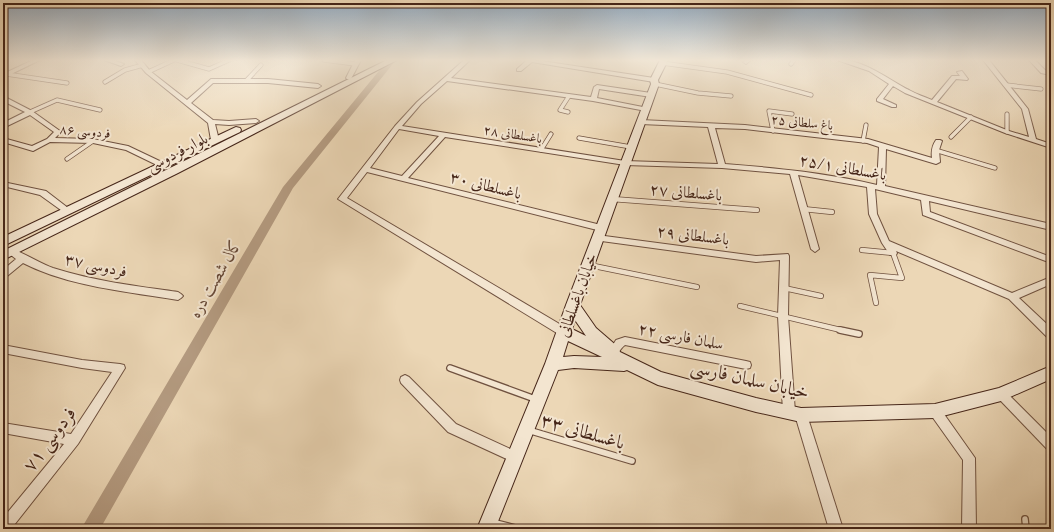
<svg xmlns="http://www.w3.org/2000/svg" width="1054" height="532" font-family="'EB Garamond',Amiri,serif">
  <style>
    .lines { fill: none; stroke-linecap: round; stroke-linejoin: round }
    .canal { fill: #b49b81; fill-rule: evenodd }
    .lane-far2-casing { stroke: #705240; stroke-width: 5 }
    .lane-far1-casing { stroke: #705240; stroke-width: 6 }
    .lane-casing { stroke: #705240; stroke-width: 8 }
    .street-casing { stroke: #705240; stroke-width: 2 }
    .secondary-casing { stroke: #462619; stroke-width: 2 }
    .lane-far2 { stroke: #f3e5d0; stroke-width: 3.5 }
    .lane-far1 { stroke: #f3e5d0; stroke-width: 4.5 }
    .lane { stroke: #f3e5d0; stroke-width: 5.5 }
    .street { fill: #f3e5d0; fill-rule: evenodd }
    .secondary { fill: #f3e5d0; fill-rule: evenodd }
    .labels { text-anchor: middle; dominant-baseline: central; stroke-width: 4; stroke-linejoin: round; paint-order: stroke }
    .far-street-label { font-size: 13px; fill: #462619; stroke: #f3e5d0 }
    .street-label { font-size: 16px; fill: #462619; stroke: #f3e5d0 }
    .water-label { font-size: 17px; font-style: italic; fill: #674938; stroke: #f3e5d0 }
    .near-street-label { font-size: 19px; fill: #462619; stroke: #f3e5d0 }
  </style>
  <rect width="100%" height="100%" fill="#ecd7b6"/>
  <filter id="stains"><feTurbulence type="fractalNoise" baseFrequency=".005" numOctaves="4"/><feColorMatrix values="0 0 0 0 .2 0 0 0 0 .09 0 0 0 0 .02 0 0 0 .5 -.17"/></filter>
  <radialGradient id="worn" r=".72"><stop offset=".6" stop-color="#630" stop-opacity="0"/><stop offset="1" stop-color="#630" stop-opacity=".3"/></radialGradient>
  <g class="lines">
    <path class="canal" d="M388,60h8l-103,128 -193,341h-19l202,-342z"/>
    <g class="lane-far2-casing">
      <g id="lane-far2">
        <path d="M177,60l32,9 20,-9"/>
        <path d="M324,60l31,4"/>
        <path d="M662,63l65,9 84,23"/>
        <path d="M791,64l3,-4"/>
        <path d="M148,72l26,-12"/>
        <path d="M6,74l61,9"/>
        <path d="M246,81l15,-16"/>
        <path d="M105,82l20,-12 18,-5"/>
        <path d="M655,84l43,9 33,3"/>
        <path d="M1006,85l35,4"/>
        <path d="M30,112l27,-12 43,10"/>
        <path d="M568,112l-8,-2 9,-14"/>
        <path d="M1007,114v18"/>
        <path d="M773,131l-4,-20 23,3"/>
        <path d="M951,137l20,-20"/>
        <path d="M579,138l52,9"/>
        <path d="M863,141l3,-16"/>
        <path d="M541,150l10,-16"/>
        <path d="M935,150l60,18"/>
        <path d="M67,159l26,-18"/>
      </g>
    </g>
    <g class="lane-far1-casing">
      <g id="lane-far1">
        <path d="M612,199l145,11"/>
        <path d="M803,209l29,3"/>
        <path d="M862,250l31,3 9,25 -32,-3 6,28"/>
        <path d="M589,265l108,22"/>
        <path d="M784,288l37,8"/>
        <path d="M740,306l105,25"/>
      </g>
    </g>
    <g class="lane-casing">
      <g id="lane">
        <path d="M840,330l19,4"/>
        <path d="M450,368l85,31"/>
        <path d="M528,430l104,31"/>
        <path d="M1025,519l1,10"/>
        <path d="M492,522l27,7"/>
      </g>
    </g>
    <g class="street-casing">
      <g id="street">
        <path d="M33,60h7l-37,18v-4z"/>
        <path d="M104,60h8l12,4 -3,2z"/>
        <path d="M135,60h6l9,11 37,29 24,-21h57l50,5 3,2 -3,2 -50,-5h-55l-22,20 22,17 16,1 27,-2 3,2 -3,2 -27,2 -14,-1 4,16 -4,2 -4,-2 -3,-17 -62,-50z"/>
        <path d="M355,60h6l-10,19h-4l-1,-1z"/>
        <path d="M464,60h6l-19,18 140,19 3,-10 3,-2 54,8 3,2 -3,2 -52,-8 -2,9 51,10 1,1 -3,2 -53,-10 -146,-20 -26,23 -19,22 223,35 93,3 -10,-37 -67,-3 -3,-2 3,-2 104,5 123,14 64,19c-1,-7 0,-12 4,-18h4l2,1 -3,9 1,12 -4,2 -50,-15 -1,37 166,38v6l-122,-29 1,11 121,45v6l-128,-48 -2,-15 -46,-11 2,25 12,27 123,52 39,-16v7l-32,14 32,30v10l-4,-1 -38,-38 -113,-48 1,2 -1,2h-6l-8,-12 -13,-29 -2,-27 -69,-12 21,74 -4,3 -4,-3 -21,-75 -68,-6 -97,-3 -180,-28 -37,41 193,47 4,3 -4,3 -234,-59 -20,26 221,131 1,3 -1,3 -4,1 -4,-1 -222,-136 57,-73 22,-24zM715,128l30,1 122,14 12,4 -2,38c-49,-12 -101,-17 -152,-21zM399,129l40,7 -37,40 -32,-8z"/>
        <path d="M524,60h11l119,18 3,2 -3,2 -122,-20 -11,9h-4v-2l9,-8z"/>
        <path d="M745,60h6l-5,4 -3,-2z"/>
        <path d="M837,60c23,-3 52,20 72,30 7,4 16,7 23,10l20,-24h8l-3,-4 5,-1 6,8 -1,1 -11,-1 -19,23 72,29 20,6 -7,-28 -39,-49h6l39,49 8,30 15,5v4l-46,-15 -100,-40 -12,-7 -10,13 13,6v2h-4l-15,-6v-2l12,-15 -20,-13z"/>
        <path d="M1029,60h6l10,10 6,1v4l-10,-2z"/>
        <path d="M3,96l29,15 28,20 1,1 -6,6 38,1 35,7 40,19 -4,2h-3l-35,-17 -33,-7 -43,-1 -17,9 -30,-9v-4l29,8 15,-7 7,-7 -24,-17 -27,13v-5l22,-11 -22,-11z"/>
        <path d="M3,182l43,9 26,20 -4,3 -3,-1 -25,-18 -37,-9z"/>
        <path d="M597,235l159,21 32,-2 1,2 -1,60 7,96 -2,4 -4,1 -4,-1 -2,-4 -5,-96 2,-56 -24,2 -162,-22 -1,-2 1,-2z"/>
        <path d="M11,249c14,4 28,14 42,19 41,13 83,18 125,24l3,2 2,2 -2,2 -3,2c-49,-8 -111,-14 -155,-37l-17,14 -3,1v-8l13,-11 -9,-7z"/>
        <path d="M625,337l121,24 4,1 1,3 -1,3 -4,1 -121,-24c-6,4 -6,12 -15,9l-1,-3 7,-11z"/>
        <path d="M3,345l79,15 38,4 4,1 1,3 -47,76 -67,85h-8v-11l61,-74 -61,-11v-10l68,11 41,-62 -30,-4 -79,-15z"/>
        <path d="M405,375l4,2 47,47 63,29 2,4 -2,4 -4,2 -4,-2 -63,-29 -47,-49 -1,-3 1,-3z"/>
        <path d="M1001,389l4,2 46,46v13l-4,-1 -50,-52 -1,-3 1,-3z"/>
        <path d="M935,406l4,1 36,51 1,71h-14l1,-69 -32,-45 -2,-4 2,-4z"/>
        <path d="M801,410l4,1 2,4 36,114h-14l-34,-114 2,-4z"/>
      </g>
    </g>
    <g class="secondary-casing">
      <g id="secondary">
        <path d="M387,60h10l-219,113 -175,87v-9z"/>
        <path d="M660,60h8l-10,20 1,4 -79,221 16,23 22,19 2,5 41,20 95,26 45,10 134,-4 64,-16 52,-22v13l-50,22 -66,17 -134,4 -45,-10 -98,-27 -31,-15 -3,1 -50,-3 -16,2 -63,159h-18l68,-165 21,-59 85,-221 -1,-4zM575,320l11,16 -14,-7zM568,341l34,16 -28,-1 -11,1z"/>
        <path d="M236,127l4,1 1,2 -1,2 -237,114v-9z"/>
      </g>
    </g>
    <use href="#lane-far2" class="lane-far2"/>
    <use href="#lane-far1" class="lane-far1"/>
    <use href="#lane" class="lane"/>
    <use href="#street" class="street"/>
    <use href="#secondary" class="secondary"/>
  </g>
  <linearGradient id="sky" x2="0" y2="1"><stop stop-color="#93aabf"/><stop offset="0.45" stop-color="#f6edde"/><stop offset="1" stop-color="#f6edde" stop-opacity="0"/></linearGradient>
  <rect width="1054" height="134" fill="url(#sky)"/>
  <g class="labels">
    <g class="far-street-label">
      <text transform="translate(802 122) rotate(6)">باغ سلطانی ۲۵</text>
      <text transform="translate(85 131) rotate(5)">فردوسی ۸۶</text>
      <text transform="translate(513 134) rotate(9)">باغسلطانی ۲۸</text>
    </g>
    <g class="street-label">
      <text transform="translate(177 152) rotate(-27)">بلوار فردوسی</text>
      <text transform="translate(843 167) rotate(10)">باغسلطانی ۲۵/۱</text>
      <text transform="translate(486 185) rotate(14)">باغسلطانی ۳۰</text>
      <text transform="translate(686 192) rotate(5)">باغسلطانی ۲۷</text>
      <text transform="translate(693 235) rotate(7)">باغسلطانی ۲۹</text>
      <text transform="translate(96 265) rotate(12)">فردوسی ۳۷</text>
      <text transform="translate(577 295) rotate(-70)">خیابان باغسلطانی</text>
      <text transform="translate(681 336) rotate(11)">سلمان فارسی ۲۲</text>
    </g>
    <g class="water-label">
      <text transform="translate(215 278) rotate(-60)">کال شصت دره</text>
    </g>
    <g class="near-street-label">
      <text transform="translate(750 379) rotate(13)">خیابان سلمان فارسی</text>
      <text transform="translate(583 431) rotate(16)">باغسلطانی ۳۳</text>
      <text transform="translate(49 439) rotate(-53)">فردوسی ۷۱</text>
    </g>
  </g>
  <rect width="1054" height="532" fill="none" stroke="#ecd7b6" stroke-width="16"/>
  <rect x="4" y="4" width="1046" height="524" fill="none" stroke="#462619" stroke-width="2"/>
  <rect x="8" y="8" width="1038" height="516" fill="none" stroke="#462619"/>
  <rect width="100%" height="100%" filter="url(#stains)"/>
  <rect width="100%" height="100%" fill="url(#worn)"/>
</svg>
